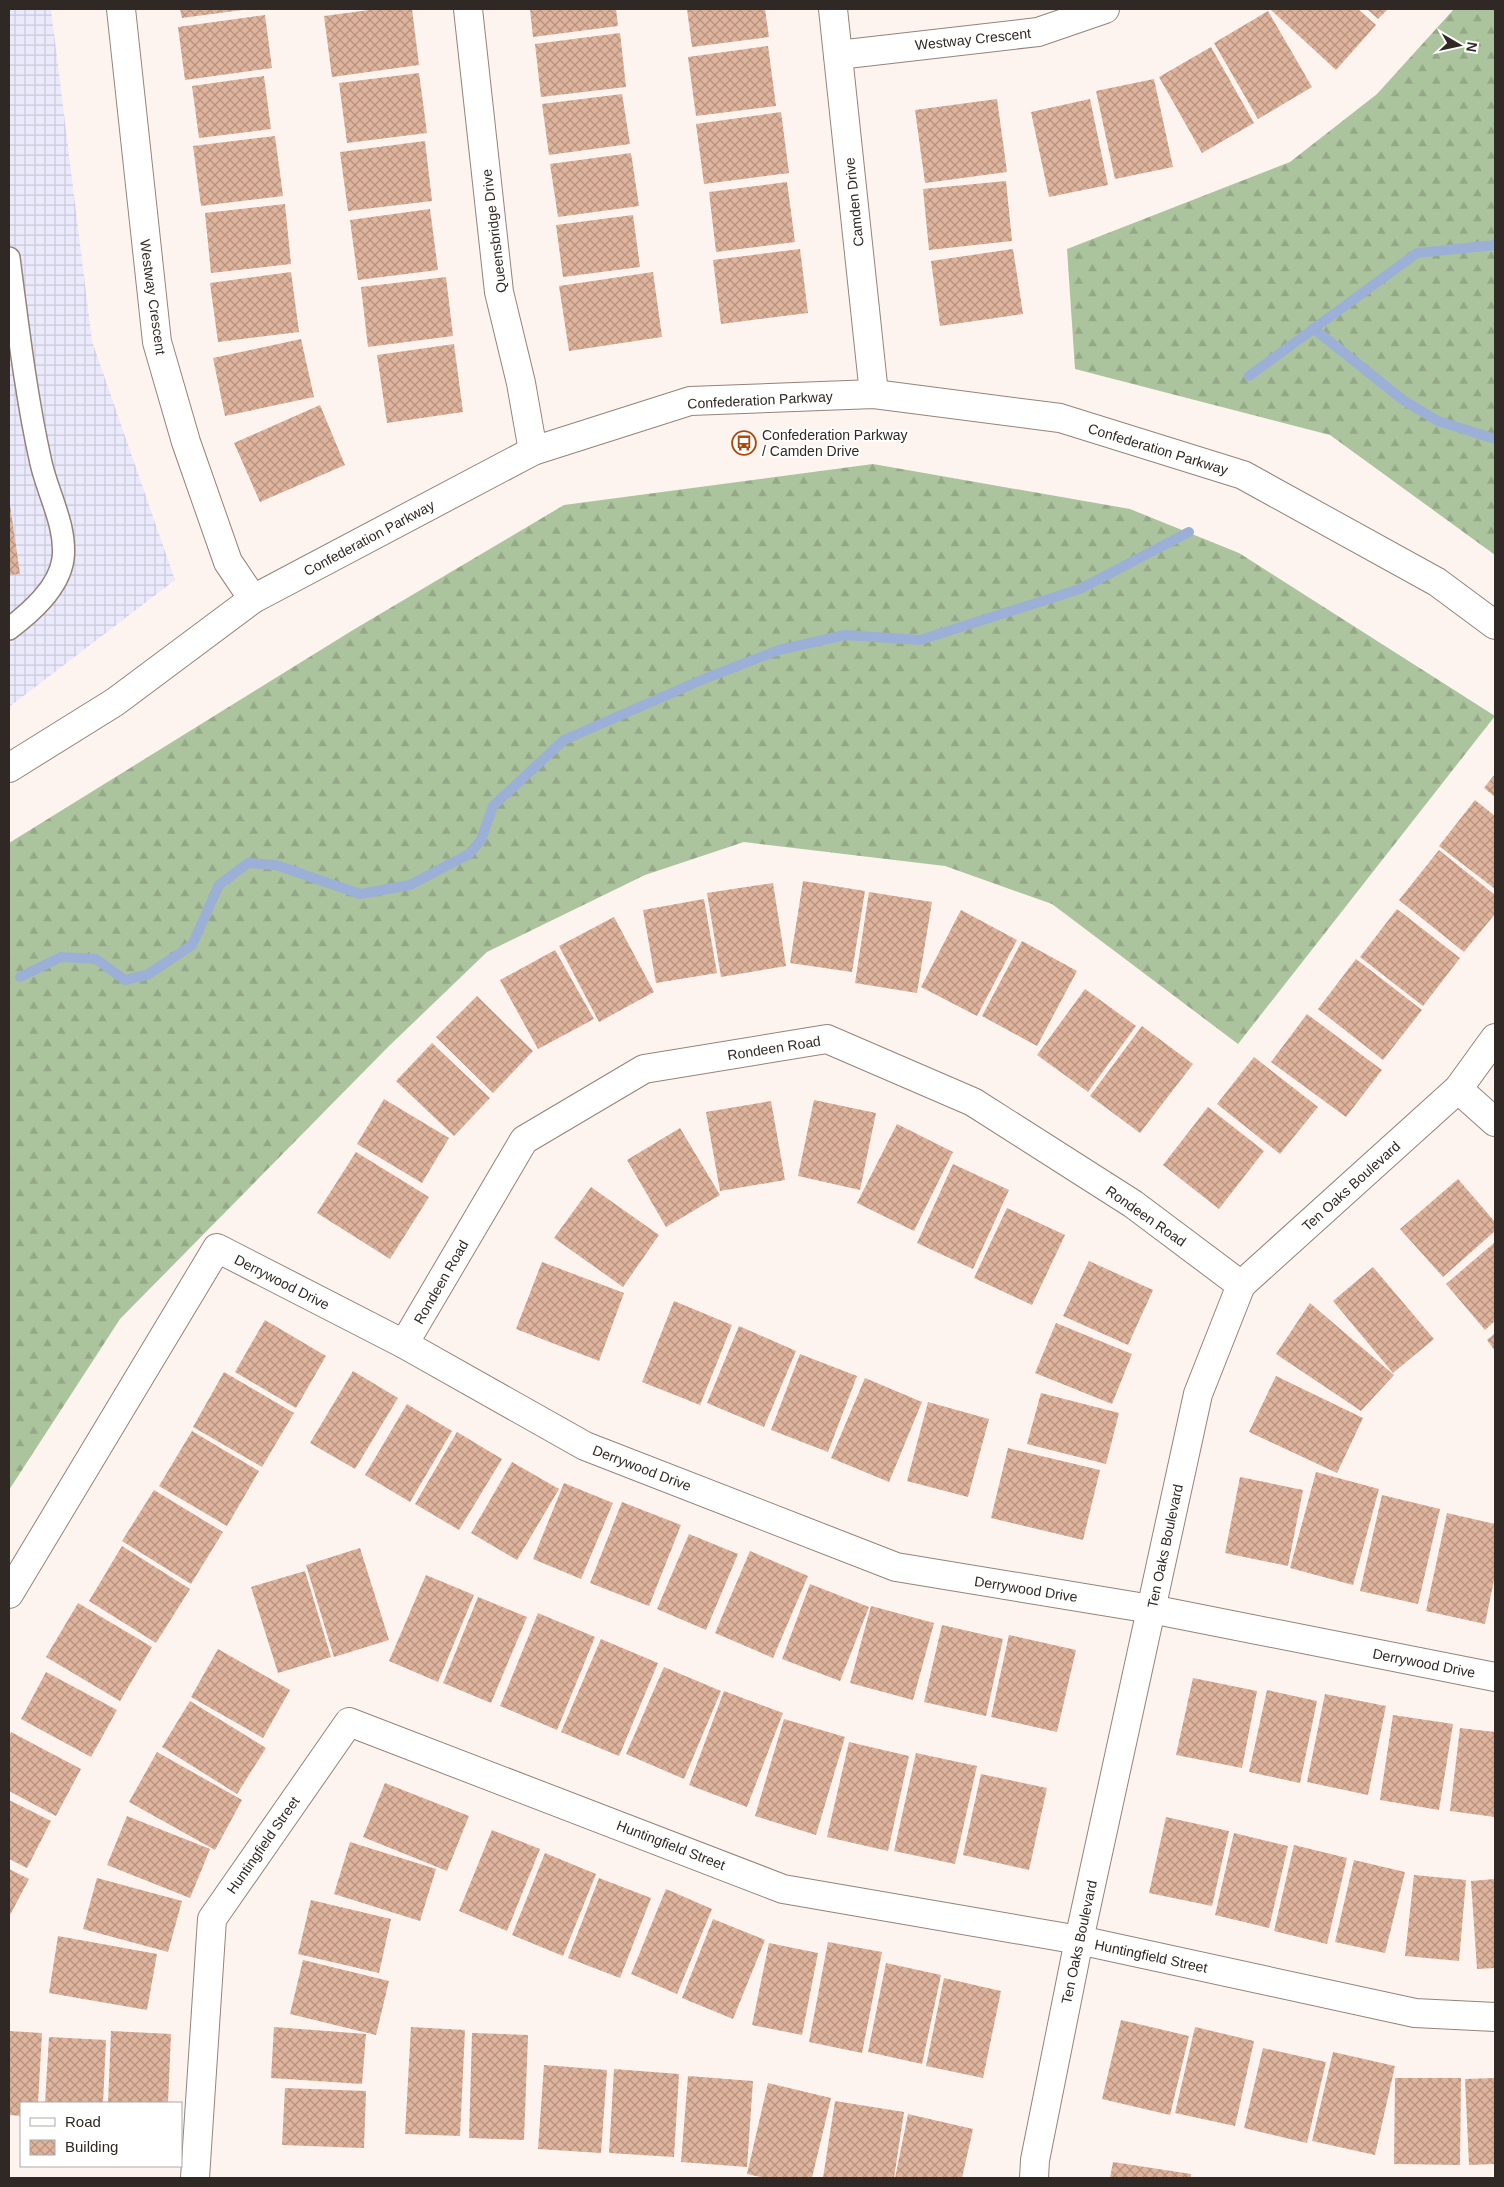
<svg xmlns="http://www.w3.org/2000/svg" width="1504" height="2187" font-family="Arial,sans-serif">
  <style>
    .industrial { fill: url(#industrial-grid) }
    .forest { fill: url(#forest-firs) }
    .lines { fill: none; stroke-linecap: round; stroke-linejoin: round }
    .stream { stroke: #9cafd6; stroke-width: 10 }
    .building { fill: url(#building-cross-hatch) }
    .service-casing { stroke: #958379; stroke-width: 24 }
    .minor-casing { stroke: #958379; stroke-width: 30 }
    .tertiary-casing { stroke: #958379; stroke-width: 30 }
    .service { stroke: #fff; stroke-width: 21 }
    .minor { stroke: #fff; stroke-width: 28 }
    .tertiary { stroke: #fff; stroke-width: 28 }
    .labels { text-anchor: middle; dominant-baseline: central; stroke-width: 4; stroke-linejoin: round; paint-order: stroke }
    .street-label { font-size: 14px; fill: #302824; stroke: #fff }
    .poi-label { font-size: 14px; fill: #302824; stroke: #fff; text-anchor: start }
  </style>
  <defs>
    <pattern id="industrial-grid" width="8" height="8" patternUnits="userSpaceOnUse" patternTransform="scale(1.25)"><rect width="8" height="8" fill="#ebeafc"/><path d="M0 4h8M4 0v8" fill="none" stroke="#cac9d8"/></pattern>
    <pattern id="forest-firs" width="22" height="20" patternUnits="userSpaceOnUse" patternTransform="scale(1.25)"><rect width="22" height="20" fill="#acc49d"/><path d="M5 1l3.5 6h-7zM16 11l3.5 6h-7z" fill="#94a887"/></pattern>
    <pattern id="building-cross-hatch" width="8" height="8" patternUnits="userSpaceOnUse" patternTransform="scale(1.25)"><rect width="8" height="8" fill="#dfb49d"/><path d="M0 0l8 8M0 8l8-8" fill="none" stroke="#b59280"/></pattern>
  </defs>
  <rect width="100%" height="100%" fill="#fdf4f0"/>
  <path class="industrial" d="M9,9h42l41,332 83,239 -166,127z"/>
  <g class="forest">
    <path d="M1454,9h41v546l-165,-120 -255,-66 -8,-120 223,-87 87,-68z"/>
    <path d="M873,464l257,45 109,44 256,163 -257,328 -186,-140 -107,-38 -201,-24 -99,33 -158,77 -99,95 -268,272 -111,171v-647l344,-213 211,-125z"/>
  </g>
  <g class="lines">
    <g class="stream">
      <path d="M1313,328l90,72 35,21 57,18"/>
      <path d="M1249,376l168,-123 78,-8"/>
      <path d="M20,977l41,-20 35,2 29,21 22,-5 45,-30 27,-60 29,-22 28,2 84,29 50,-9 59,-31 12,-14 12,-34 71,-66 142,-62 73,-28 66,-15 75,5 160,-51 109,-57"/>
    </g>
  </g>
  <g class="building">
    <path d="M180,9h62v1l-60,8z"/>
    <path d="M377,9h35l7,56 -87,12 -8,-61z"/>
    <path d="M530,9h86l2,17 -85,11z"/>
    <path d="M687,9h78l4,28 -77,10z"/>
    <path d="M1272,9h86l18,16 -40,45 -65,-60z"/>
    <path d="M1367,9h21l-10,10z"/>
    <path d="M1268,11l44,76 -54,32 -44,-76z"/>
    <path d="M265,15l7,53 -87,12 -7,-53z"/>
    <path d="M620,33l6,54 -85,10 -6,-53z"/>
    <path d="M768,46l8,60 -80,10 -8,-59z"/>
    <path d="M1211,47l43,76 -52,30 -43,-76z"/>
    <path d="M419,73l8,60 -80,10 -8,-60z"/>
    <path d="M264,76l7,53 -72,9 -7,-52z"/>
    <path d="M1154,79l19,88 -58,12 -19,-88z"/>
    <path d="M622,94l8,50 -81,11 -7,-51z"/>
    <path d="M997,99l10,73 -82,11 -10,-73z"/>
    <path d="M1090,99l18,86 -59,12 -18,-85z"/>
    <path d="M781,112l8,61 -85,11 -8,-60z"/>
    <path d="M275,136l8,60 -82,10 -8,-60z"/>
    <path d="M425,141l7,60 -84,10 -8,-59z"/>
    <path d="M631,153l8,53 -81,11 -8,-53z"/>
    <path d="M1006,181l6,60 -83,9 -6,-61z"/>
    <path d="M787,182l8,60 -79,10 -7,-60z"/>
    <path d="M285,204l6,60 -80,9 -6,-60z"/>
    <path d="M430,209l8,61 -80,10 -8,-60z"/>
    <path d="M633,215l7,52 -77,10 -7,-52z"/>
    <path d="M800,249l8,64 -87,11 -8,-64z"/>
    <path d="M1013,249l10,65 -83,12 -9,-65z"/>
    <path d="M291,272l8,60 -81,10 -8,-59z"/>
    <path d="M653,272l9,65 -93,14 -10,-65z"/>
    <path d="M446,277l7,59 -85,11 -7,-60z"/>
    <path d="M301,339l13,58 -89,19 -12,-58z"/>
    <path d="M454,344l9,68 -76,11 -10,-68z"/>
    <path d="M320,405l25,60 -85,37 -26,-59z"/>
    <path d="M9,498l11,76 -11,1z"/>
    <path d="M1495,774v23l-11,-9z"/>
    <path d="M1475,800l20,16v73l-56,-43z"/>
    <path d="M1439,850l56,45v19l-31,38 -65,-52z"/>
    <path d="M803,881l62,10 -13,81 -62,-9z"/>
    <path d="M773,883l13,83 -65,11 -14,-84z"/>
    <path d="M869,892l63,10 -15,91 -62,-10z"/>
    <path d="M704,899l13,74 -61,10 -13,-73z"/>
    <path d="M1397,909l63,49 -37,48 -63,-49z"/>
    <path d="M961,910l56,30 -40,76 -56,-29z"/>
    <path d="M614,917l40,75 -55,30 -40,-76z"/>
    <path d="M1022,941l55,30 -40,75 -55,-30z"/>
    <path d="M555,950l39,69 -56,30 -38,-69z"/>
    <path d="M1356,959l66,51 -39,50 -65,-51z"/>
    <path d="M1085,989l51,37 -48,66 -51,-37z"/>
    <path d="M477,996l56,55 -40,42 -57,-56z"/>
    <path d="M1307,1014l75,56 -36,47 -75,-55z"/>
    <path d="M1142,1026l51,38 -53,69 -50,-37z"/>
    <path d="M432,1043l58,55 -36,38 -58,-55z"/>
    <path d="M1254,1057l64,50 -38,47 -63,-50z"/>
    <path d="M384,1099l65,39 -27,45 -65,-39z"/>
    <path d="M814,1100l62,13 -16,77 -62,-14z"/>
    <path d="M771,1101l14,79 -65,11 -14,-79z"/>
    <path d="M1208,1107l56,44 -45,58 -56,-44z"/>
    <path d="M897,1124l56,28 -39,79 -57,-28z"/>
    <path d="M680,1128l40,67 -54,32 -39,-67z"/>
    <path d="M356,1152l73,45 -39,62 -73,-46z"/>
    <path d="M953,1164l56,26 -36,79 -56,-26z"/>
    <path d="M1458,1179l37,43v9l-52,46 -43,-48z"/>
    <path d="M591,1187l68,48 -36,52 -69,-49z"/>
    <path d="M1007,1208l58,27 -33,70 -58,-27z"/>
    <path d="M1495,1242v79l-10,9 -39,-46z"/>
    <path d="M1089,1261l64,29 -25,55 -65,-29z"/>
    <path d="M542,1262l82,31 -25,68 -83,-32z"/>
    <path d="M1373,1267l61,72 -41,34 -60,-72z"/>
    <path d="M674,1301l58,24 -32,80 -58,-23z"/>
    <path d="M1310,1303l84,72 -33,36 -85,-57z"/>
    <path d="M265,1320l61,36 -30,52 -61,-36z"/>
    <path d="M1056,1323l76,31 -20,50 -77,-31z"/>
    <path d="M739,1326l57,25 -32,76 -57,-24z"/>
    <path d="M1495,1333v18l-8,-11z"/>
    <path d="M800,1354l57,22 -29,76 -57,-22z"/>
    <path d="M353,1371l45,27 -43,71 -45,-26z"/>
    <path d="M224,1372l70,41 -32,54 -69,-40z"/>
    <path d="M1276,1376l87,42 -26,55 -88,-41z"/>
    <path d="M865,1378l57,24 -33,80 -58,-24z"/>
    <path d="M1041,1393l78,20 -13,51 -79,-20z"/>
    <path d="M928,1402l61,17 -21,78 -61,-16z"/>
    <path d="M407,1404l45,27 -42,71 -45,-27z"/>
    <path d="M192,1431l67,40 -32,55 -68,-40z"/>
    <path d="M457,1432l45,27 -43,71 -44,-26z"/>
    <path d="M1008,1448l92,22 -17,70 -92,-22z"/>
    <path d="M512,1462l47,27 -42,71 -46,-27z"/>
    <path d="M1316,1472l63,17 -26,96 -63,-17z"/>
    <path d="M1240,1477l63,13 -15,76 -63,-13z"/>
    <path d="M564,1483l49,20 -32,76 -48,-20z"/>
    <path d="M154,1490l69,42 -32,52 -69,-43z"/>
    <path d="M1382,1495l58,14 -22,95 -58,-13z"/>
    <path d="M622,1502l59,23 -32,81 -59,-23z"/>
    <path d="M1447,1513l48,11v51l-10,49 -59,-13z"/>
    <path d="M689,1534l49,20 -32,76 -49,-21z"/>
    <path d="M122,1546l68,43 -34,54 -67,-42z"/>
    <path d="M360,1548l29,92 -55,17 -28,-92z"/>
    <path d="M750,1551l58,25 -35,82 -58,-25z"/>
    <path d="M305,1571l26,86 -53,16 -27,-86z"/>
    <path d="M426,1575l48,20 -36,87 -49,-21z"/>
    <path d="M810,1584l59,23 -29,74 -58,-22z"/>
    <path d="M478,1597l49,20 -36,86 -48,-20z"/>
    <path d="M78,1603l74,44 -32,54 -74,-44z"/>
    <path d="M871,1606l63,17 -21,77 -63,-17z"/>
    <path d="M538,1613l57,24 -38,93 -57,-24z"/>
    <path d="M942,1625l61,14 -17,77 -62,-14z"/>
    <path d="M1009,1635l67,15 -19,82 -66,-15z"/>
    <path d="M601,1639l57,24 -39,93 -58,-24z"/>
    <path d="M218,1649l72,41 -27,48 -72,-41z"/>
    <path d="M664,1667l57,24 -37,88 -58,-25z"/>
    <path d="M46,1672l71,38 -26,47 -70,-38z"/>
    <path d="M1193,1678l64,13 -15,77 -66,-13z"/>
    <path d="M1267,1690l50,11 -17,82 -51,-11z"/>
    <path d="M724,1691l59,22 -36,94 -58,-22z"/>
    <path d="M1325,1694l61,12 -18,89 -61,-13z"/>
    <path d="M190,1701l76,47 -29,46 -75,-47z"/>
    <path d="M1393,1715l60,9 -14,86 -59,-10z"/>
    <path d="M784,1719l61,18 -29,98 -61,-19z"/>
    <path d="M1460,1728l35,4v85l-45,-6z"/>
    <path d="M11,1732l70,37 -25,47 -47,-25v-54z"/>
    <path d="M849,1742l60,14 -21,95 -61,-14z"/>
    <path d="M157,1752l85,48 -27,50 -86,-48z"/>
    <path d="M916,1753l61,13 -22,98 -61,-13z"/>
    <path d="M981,1774l66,14 -18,82 -66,-15z"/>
    <path d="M385,1783l84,33 -22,55 -84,-34z"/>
    <path d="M9,1800l42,21 -24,47 -18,-9z"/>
    <path d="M127,1816l83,33 -20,49 -83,-33z"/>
    <path d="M1166,1817l63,14 -17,75 -63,-13z"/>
    <path d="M492,1830l48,19 -33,82 -48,-20z"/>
    <path d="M1234,1833l54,13 -19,82 -54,-13z"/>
    <path d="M350,1842l86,27 -16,52 -86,-27z"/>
    <path d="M1294,1845l53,13 -20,86 -53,-13z"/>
    <path d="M545,1853l51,21 -33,82 -51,-21z"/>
    <path d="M1354,1860l51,12 -20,81 -50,-11z"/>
    <path d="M9,1869l20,10 -20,38z"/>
    <path d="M1414,1875l52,5 -7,81 -54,-5z"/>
    <path d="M97,1878l85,23 -14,51 -85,-23z"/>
    <path d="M599,1878l52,20 -31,80 -52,-20z"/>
    <path d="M1495,1879v89l-18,1 -6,-88z"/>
    <path d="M666,1889l46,20 -35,85 -46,-20z"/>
    <path d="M311,1900l80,19 -12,54 -81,-19z"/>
    <path d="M713,1919l52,21 -32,79 -51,-21z"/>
    <path d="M58,1936l99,18 -10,56 -98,-17z"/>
    <path d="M828,1942l54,10 -20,101 -53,-11z"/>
    <path d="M769,1943l49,10 -16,82 -50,-10z"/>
    <path d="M303,1960l86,21 -13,54 -86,-21z"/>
    <path d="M886,1963l55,12 -19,89 -54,-12z"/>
    <path d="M944,1978l57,13 -18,87 -57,-12z"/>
    <path d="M1121,2020l68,16 -19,79 -68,-16z"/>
    <path d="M274,2027l92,7 -4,50 -91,-6z"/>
    <path d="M411,2027l54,3 -5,106 -55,-2z"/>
    <path d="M1195,2027l59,14 -19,85 -60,-13z"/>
    <path d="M9,2031l33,2 -4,70h-17v13l-12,-1z"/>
    <path d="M111,2031l60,3 -3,69h-60z"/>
    <path d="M472,2033l56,2 -4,105 -55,-2z"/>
    <path d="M49,2037l57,3 -3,63h-58z"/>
    <path d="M1263,2048l63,14 -19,81 -63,-15z"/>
    <path d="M1333,2052l62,14 -20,89 -63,-14z"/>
    <path d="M544,2065l63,5 -6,83 -63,-4z"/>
    <path d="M614,2069l65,5 -5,83 -65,-4z"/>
    <path d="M688,2076l65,5 -6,86 -66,-5z"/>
    <path d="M1395,2078h66l-1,87 -66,-1z"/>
    <path d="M1495,2078v86l-26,1 -4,-86z"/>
    <path d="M768,2083l63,15 -19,80h-47l-18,-4z"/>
    <path d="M285,2088l81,3 -2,57 -82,-3z"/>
    <path d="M835,2101l69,11 -10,66h-71z"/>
    <path d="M908,2114l65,15 -11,49h-67z"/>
    <path d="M1113,2162l78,12v4h-81z"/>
  </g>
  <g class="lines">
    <g class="service-casing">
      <path id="service" d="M9,258c9,69 17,138 32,205 7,31 26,64 22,96 -4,29 -32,53 -54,70"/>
    </g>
    <g class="minor-casing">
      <g id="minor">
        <path d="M121,9l36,333 29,100 42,120 25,37"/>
        <path d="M468,9l31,283 22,91 12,68"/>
        <path d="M833,9l41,385"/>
        <path d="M838,55l200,-23 67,-23"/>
        <path d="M1458,1089l37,33"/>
        <path d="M404,1344l120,-204 120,-71 183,-30 146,63 160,102 108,81"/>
        <path d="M9,1594l208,-346 187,96 181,102 311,121 255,42 344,68"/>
        <path d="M195,2178l17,-259 137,-197 434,167 296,51 336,73 80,4"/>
      </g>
    </g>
    <g class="tertiary-casing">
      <g id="tertiary">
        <path d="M9,768l106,-66 138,-103 280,-148 157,-50 184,-7 186,24 183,57 194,107 58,43"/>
        <path d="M1034,2178l1,-18 44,-220 119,-546 43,-109 217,-196 37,-51"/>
      </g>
    </g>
    <use href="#service" class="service"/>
    <use href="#minor" class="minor"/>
    <use href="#tertiary" class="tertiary"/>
  </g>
  <defs>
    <g id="bus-ring" transform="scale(1.25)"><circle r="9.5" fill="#fff" stroke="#ac4a0c" stroke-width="1.5"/><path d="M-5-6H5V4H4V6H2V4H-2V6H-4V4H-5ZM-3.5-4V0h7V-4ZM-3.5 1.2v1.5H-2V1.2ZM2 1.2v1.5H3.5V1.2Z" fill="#ac4a0c"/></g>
  </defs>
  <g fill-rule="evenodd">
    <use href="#bus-ring" x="744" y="443"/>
  </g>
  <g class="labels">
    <g class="street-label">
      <text transform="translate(973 39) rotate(-6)">Westway Crescent</text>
      <text transform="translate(854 202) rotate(-96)">Camden Drive</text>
      <text transform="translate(494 231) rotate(-97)">Queensbridge Drive</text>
      <text transform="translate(153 297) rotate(82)">Westway Crescent</text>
      <text transform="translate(760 400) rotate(-3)">Confederation Parkway</text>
      <text transform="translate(1158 449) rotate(17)">Confederation Parkway</text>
      <text transform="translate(369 538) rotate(-28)">Confederation Parkway</text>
      <text transform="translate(774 1048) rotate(-9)">Rondeen Road</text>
      <text transform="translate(1351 1186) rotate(-42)">Ten Oaks Boulevard</text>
      <text transform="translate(1146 1216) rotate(35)">Rondeen Road</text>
      <text transform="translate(282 1282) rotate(27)">Derrywood Drive</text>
      <text transform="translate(441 1282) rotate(-60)">Rondeen Road</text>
      <text transform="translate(642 1468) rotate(21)">Derrywood Drive</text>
      <text transform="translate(1165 1546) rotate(-78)">Ten Oaks Boulevard</text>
      <text transform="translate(1026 1589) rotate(9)">Derrywood Drive</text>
      <text transform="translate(1424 1663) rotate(11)">Derrywood Drive</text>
      <text transform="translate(263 1845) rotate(-55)">Huntingfield Street</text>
      <text transform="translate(671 1845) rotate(21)">Huntingfield Street</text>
      <text transform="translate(1079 1942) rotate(-78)">Ten Oaks Boulevard</text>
      <text transform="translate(1151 1956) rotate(12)">Huntingfield Street</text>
    </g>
    <g class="poi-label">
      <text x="762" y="435">Confederation Parkway<tspan x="762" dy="16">/ Camden Drive</tspan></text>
    </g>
  </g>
  <rect width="1504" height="2187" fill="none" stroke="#302824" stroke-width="20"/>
  <rect x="20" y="2102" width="162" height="65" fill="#ffffff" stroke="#aca9a7"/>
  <rect x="30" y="2118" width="25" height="8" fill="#ffffff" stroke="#aca9a7"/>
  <text x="65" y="2127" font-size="15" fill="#302824">Road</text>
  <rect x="30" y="2140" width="25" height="15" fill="url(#building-cross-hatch)" stroke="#aca9a7"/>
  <text x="65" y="2152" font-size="15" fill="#302824">Building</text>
  <g transform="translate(1459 45) rotate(99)" stroke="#ffffff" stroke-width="4" paint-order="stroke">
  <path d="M0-4L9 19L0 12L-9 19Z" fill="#302824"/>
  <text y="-8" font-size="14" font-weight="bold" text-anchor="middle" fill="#302824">N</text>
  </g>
</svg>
